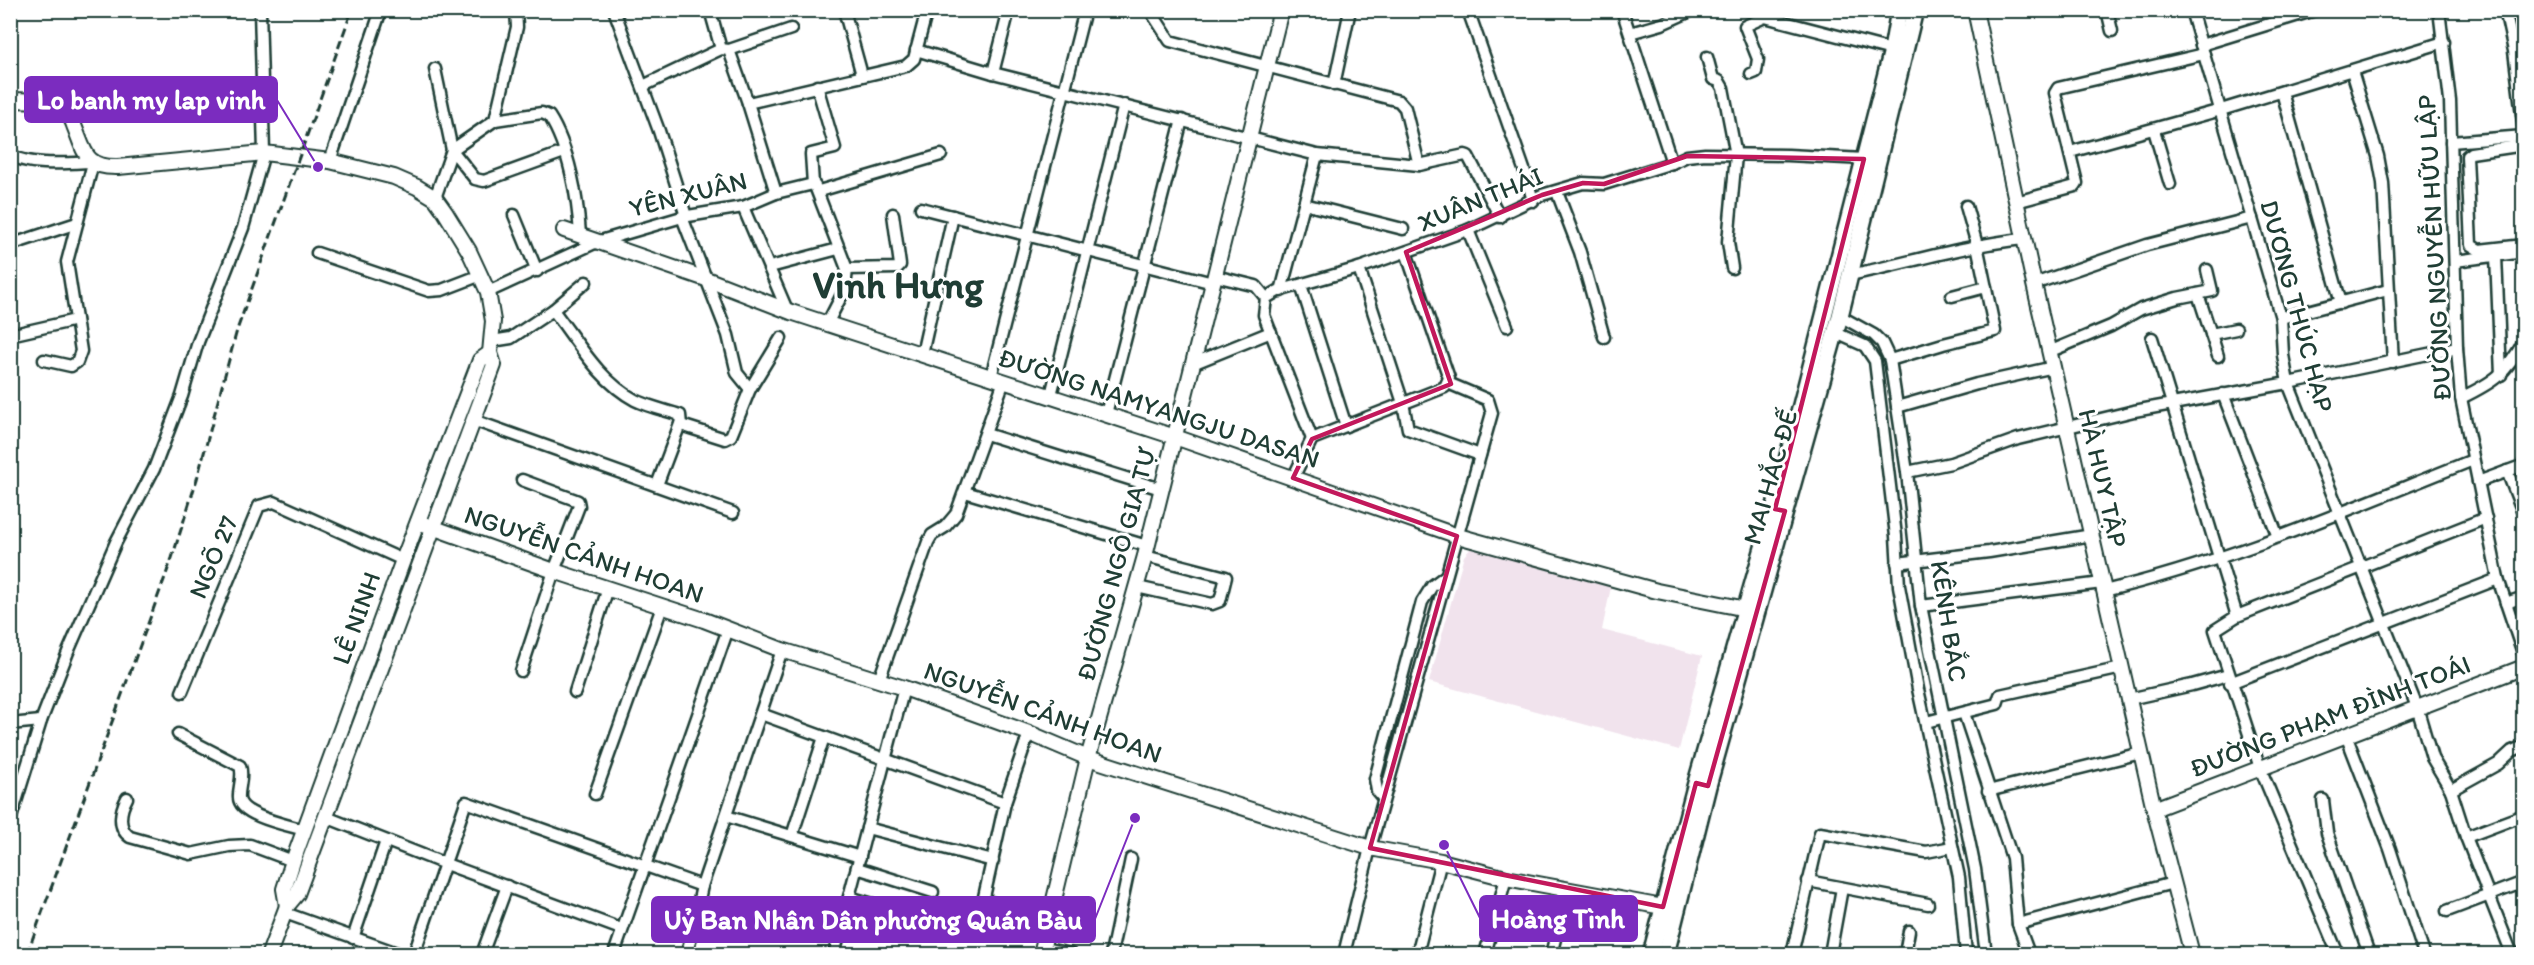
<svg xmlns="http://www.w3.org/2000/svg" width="2534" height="965" font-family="Itim,sans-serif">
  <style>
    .built { fill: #f1e3ed }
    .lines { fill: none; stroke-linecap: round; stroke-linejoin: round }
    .street-casing { stroke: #1f3d34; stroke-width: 15 }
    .secondary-casing { stroke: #1f3d34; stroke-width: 18 }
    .primary-casing { stroke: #1f3d34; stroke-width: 20 }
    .street { stroke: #fff; stroke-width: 10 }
    .secondary { stroke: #fff; stroke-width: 14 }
    .primary { stroke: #fff; stroke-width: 15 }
    .rail { stroke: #1f3d34; stroke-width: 3; stroke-dasharray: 9 4.5; stroke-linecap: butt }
    .marked { fill: none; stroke: #c2185b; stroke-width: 4.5; stroke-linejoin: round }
    .labels { text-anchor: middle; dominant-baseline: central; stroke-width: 6; stroke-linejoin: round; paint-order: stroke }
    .street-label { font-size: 26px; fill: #1f3d34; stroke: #fff }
    .town-label { font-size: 38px; font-weight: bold; fill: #1f3d34; stroke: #fff }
    .leader { fill: none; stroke: #7b2cbf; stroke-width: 2 }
    .callout-dot { fill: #7b2cbf; stroke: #fff; stroke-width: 2 }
    .callout { fill: #7b2cbf; stroke: #7b2cbf; stroke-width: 2 }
    .callout-label { font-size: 27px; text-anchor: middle; font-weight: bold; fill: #fff }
  </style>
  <rect width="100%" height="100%" fill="#fff"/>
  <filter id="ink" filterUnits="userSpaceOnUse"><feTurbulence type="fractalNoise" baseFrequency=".0167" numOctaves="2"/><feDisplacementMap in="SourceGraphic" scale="12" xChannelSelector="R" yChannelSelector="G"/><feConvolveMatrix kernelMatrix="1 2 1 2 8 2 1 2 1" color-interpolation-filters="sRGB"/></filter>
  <g filter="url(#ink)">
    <path class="built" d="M1473,546l139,36 -10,48 100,26 -23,94 -250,-68 35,-126z"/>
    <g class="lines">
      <g class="street-casing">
        <g id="street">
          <path d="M614,10l45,121 27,85"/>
          <path d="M710,10l11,39 8,1 19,53"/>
          <path d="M844,10l18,65"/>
          <path d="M1150,10l20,31 229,60 6,7 14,57"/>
          <path d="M1468,10l58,165 7,26"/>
          <path d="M1622,10l50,153"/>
          <path d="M1766,10l-1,7 127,33"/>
          <path d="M2107,10l5,21"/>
          <path d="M2191,10l90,308 2,37 5,28 129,324 15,51 19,32 15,47 46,117"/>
          <path d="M2439,10l11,91 7,247 4,50 37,181 26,77"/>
          <path d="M2505,10l9,41 10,80"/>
          <path d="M1630,33l32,-9 31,-14"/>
          <path d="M2201,45l114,-35"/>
          <path d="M729,50l62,-21"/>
          <path d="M916,50l77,23 324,82 102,10 46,-10 3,1 32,61"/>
          <path d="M1707,57l6,22 6,2 4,7 13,67 -8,87 4,26"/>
          <path d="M435,69l17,81 23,29 9,2 80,-29"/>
          <path d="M2352,71l26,85 5,27 10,179"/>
          <path d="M993,73l16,-63"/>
          <path d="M1751,74l5,-2 2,-13 -13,-33 20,-9"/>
          <path d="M1334,85l16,-75"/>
          <path d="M643,86l78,-37"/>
          <path d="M2282,92l59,211"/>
          <path d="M495,120l47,-7 7,3c20,31 29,83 31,119"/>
          <path d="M2154,130l16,54"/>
          <path d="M2451,142l73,-6"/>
          <path d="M2524,145l-53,8 -4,3 4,89 8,5 45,-5"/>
          <path d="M2070,152l151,-42 223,-68"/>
          <path d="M10,154c17,13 60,9 81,8"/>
          <path d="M330,161l51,-151"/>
          <path d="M813,184l-2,-30 24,-6 -18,-62"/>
          <path d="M819,191l122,-36"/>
          <path d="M1557,192l23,60 24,85"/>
          <path d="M776,193l37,-9 2,2 32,83 50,-1 3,-3 -7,-51"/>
          <path d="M435,198l17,-48 43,-30 22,-93 -1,-17"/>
          <path d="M2016,202l59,-16 2,-3 -22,-90 3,-5 146,-34"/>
          <path d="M1304,204l99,25"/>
          <path d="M743,207l44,103"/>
          <path d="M921,208l292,75"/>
          <path d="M514,215l23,56"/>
          <path d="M682,217l46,118 9,38 13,16"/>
          <path d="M1468,230l39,96"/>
          <path d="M10,245l67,-22"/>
          <path d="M317,253l112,38 13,-1 39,-15"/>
          <path d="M2496,256l5,119"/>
          <path d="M2455,261l69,-9"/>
          <path d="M770,267l68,-18"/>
          <path d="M1359,268l44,135 5,26 72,26"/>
          <path d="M1850,275c58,-12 115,-30 174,-36"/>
          <path d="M1215,276l41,10 10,12"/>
          <path d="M2034,284l113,-39 105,-27"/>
          <path d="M1301,285l45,141"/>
          <path d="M1281,291l36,-136"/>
          <path d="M488,292l109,-50 85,-25 61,-10 33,-14 -28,-90 158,-37 8,-7 13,-49"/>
          <path d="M2198,294l13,40 25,-5"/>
          <path d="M1952,296l34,-9"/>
          <path d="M553,310c24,31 46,71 82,90 14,7 30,10 45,15l1,10 44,14 6,-3 19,-47 31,-51"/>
          <path d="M1840,316l34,19 8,8 8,17 17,112 14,134 54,263 11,85"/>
          <path d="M2281,318l107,-28"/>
          <path d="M827,324l18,-35 2,-20"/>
          <path d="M1836,333l29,13 10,15 21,175 3,50 19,103 41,188 7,77"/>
          <path d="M2211,334l7,22"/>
          <path d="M10,335l66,-15"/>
          <path d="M2152,338l85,278"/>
          <path d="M492,341l19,-3 42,-28 33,-28"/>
          <path d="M2051,351l60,-25 30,-17 36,-11 35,-7 -5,-21"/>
          <path d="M922,354l31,-138"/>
          <path d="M44,360l27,6 6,-4 4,-11 -14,-89 26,-99"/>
          <path d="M1890,360l53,-16 52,-13 -18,-86 -11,-39"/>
          <path d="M1192,364l79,-32"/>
          <path d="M991,377l94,-367"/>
          <path d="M2223,394l55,143"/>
          <path d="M1051,395l73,-290"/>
          <path d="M2461,398c33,-16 45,-24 63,-57"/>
          <path d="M1897,407l80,-23 77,-17"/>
          <path d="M1106,414l76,-294"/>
          <path d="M473,420l260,93"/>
          <path d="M986,434l175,55"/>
          <path d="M1312,439l-48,-124 2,-17 12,-7 81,-23 109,-38 74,-35 41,-12 21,1 68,-21 15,-7 18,-2 83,1 76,4"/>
          <path d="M2507,471l17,44"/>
          <path d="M1907,472l44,-9 67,-24 116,-28 154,-28 169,-35"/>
          <path d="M1293,478l19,-39 133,-52 4,-9 -43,-126"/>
          <path d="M2478,482l46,-17"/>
          <path d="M657,485l23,-61"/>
          <path d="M965,492l182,54"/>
          <path d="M1897,563l92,-11 103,-17"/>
          <path d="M1137,587l75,17 8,-3 6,-24 -81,-21"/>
          <path d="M2104,591c128,-30 247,-83 369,-131"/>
          <path d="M2506,603l18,-6"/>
          <path d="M1921,606l181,-23"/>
          <path d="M521,671l33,-100 25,-65 -1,-5 -5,-2 -51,-19"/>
          <path d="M879,680l49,-138 4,-7 13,-8 11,-13 48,-133"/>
          <path d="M2230,683l268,-104"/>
          <path d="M182,692l77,-186 15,-4 129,58"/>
          <path d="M575,692l33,-104"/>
          <path d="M2129,699l63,-14 36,-10"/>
          <path d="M1964,713l48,145 6,66 11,30"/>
          <path d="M761,714l244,89"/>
          <path d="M1926,722l71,-18 3,-9 122,-27"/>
          <path d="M10,724l31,-3"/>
          <path d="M1029,733l-24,70 -21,94 2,4 64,18"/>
          <path d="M178,734l62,32c4,10 -2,22 -1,32 1,18 49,27 65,32"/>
          <path d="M2346,735l44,114 34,105"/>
          <path d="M2451,790l47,-26 14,-13 12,-5"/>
          <path d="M1988,791l153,-38"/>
          <path d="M595,794l67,-187"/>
          <path d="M127,798c-7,13 -10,30 3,39l61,17 38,-8 21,-1 43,16"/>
          <path d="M1383,798l-6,-7 -2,-12 47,-177 10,-16 12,-9"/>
          <path d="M2323,800l4,33 42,121"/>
          <path d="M726,816l134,41"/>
          <path d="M326,817l117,46 178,66"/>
          <path d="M10,821l31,-100 27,-69 48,-110 38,-73 28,-73 16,-54 45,-114 21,-75 -4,-143"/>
          <path d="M867,828l126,33"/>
          <path d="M792,836l32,-99"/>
          <path d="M2466,837l58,-22"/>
          <path d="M857,868l76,24"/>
          <path d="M1808,881l120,23"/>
          <path d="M849,897l72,21"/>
          <path d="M2447,911l77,-29"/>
          <path d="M285,913l115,41"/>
          <path d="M2018,924l155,-41"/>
          <path d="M353,938l33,-97"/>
          <path d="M1043,948l28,6"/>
          <path d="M414,954l52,-152 236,84"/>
          <path d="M482,954l25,-68"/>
          <path d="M614,954l114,-325"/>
          <path d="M687,954l15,-68 80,-236"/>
          <path d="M834,954l70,-266"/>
          <path d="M1111,954l20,-95"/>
          <path d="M1344,954l26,-106 122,-435 -4,-13 -40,-17"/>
          <path d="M1417,954l24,-93"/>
          <path d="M1485,954l21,-76"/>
          <path d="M1551,954l17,-64"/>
          <path d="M1792,954l28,-121 106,19 26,-5"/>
          <path d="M1830,954l12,-66"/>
          <path d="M1905,954l4,-23"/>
          <path d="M2338,954l-78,-186 -45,-138 22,-14 249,-98"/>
          <path d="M2518,954l6,-2"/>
        </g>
      </g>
      <g class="secondary-casing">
        <g id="secondary">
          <path d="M1975,10l59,274 120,525 38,145"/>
          <path d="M10,100c21,0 42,0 58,15 4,3 5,8 7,13 10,25 11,40 43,39l146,-14 66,8 64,16 23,10 18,11 10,14 24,39 19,41 5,29 -3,32 4,12 -197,529 -10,12 -18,48"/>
          <path d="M564,230l142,49 85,33 384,125 283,99 199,55 89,18"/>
          <path d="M418,522l136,49 150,49 78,30 122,38 125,45 59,25 282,90 71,13 65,17 157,29"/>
          <path d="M2154,809l370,-142"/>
          <path d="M287,906l-3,-17 9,-28 110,-301 77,-200 10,-7"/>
          <path d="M1041,954l47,-196 57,-202 136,-546"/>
        </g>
      </g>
      <g class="primary-casing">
        <g id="primary">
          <path d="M1651,954l45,-171 82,-288 114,-445 7,-40"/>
          <path d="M1666,954l42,-168 132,-470 75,-306"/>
        </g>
      </g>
      <use href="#street" class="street"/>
      <use href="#secondary" class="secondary"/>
      <use href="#primary" class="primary"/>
      <path class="rail" d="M27,954l145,-396 25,-79 40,-149 115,-320"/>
    </g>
  </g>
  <path class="marked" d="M1687,156l177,3 -89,350 10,2 -77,275 -12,-3 -33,124 -293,-59 87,-312 -164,-58 19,-39 139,-55 -45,-132 136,-57 41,-12 21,1z"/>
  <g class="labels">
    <g class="street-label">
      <text transform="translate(688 194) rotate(-14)">YÊN XUÂN</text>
      <text transform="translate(1480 199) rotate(-22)">XUÂN THÁI</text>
      <text transform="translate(2434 248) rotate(-93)">ĐƯỜNG NGUYỄN HỮU LẬP</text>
      <text transform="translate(2297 306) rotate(75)">DƯƠNG THÚC HẠP</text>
      <text transform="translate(1159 408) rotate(18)">ĐƯỜNG NAMYANGJU DASAN</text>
      <text transform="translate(1770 477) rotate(-74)">MAI HẮC ĐẾ</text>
      <text transform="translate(2103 478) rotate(77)">HÀ HUY TẬP</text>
      <text transform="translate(584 554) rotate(19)">NGUYỄN CẢNH HOAN</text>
      <text transform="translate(213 557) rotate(-67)">NGÕ 27</text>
      <text transform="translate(1116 564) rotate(-75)">ĐƯỜNG NGÔ GIA TỰ</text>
      <text transform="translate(356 618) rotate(-70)">LÊ NINH</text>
      <text transform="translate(1949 621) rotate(81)">KÊNH BẮC</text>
      <text transform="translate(1043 712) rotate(20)">NGUYỄN CẢNH HOAN</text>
      <text transform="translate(2330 716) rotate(-21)">ĐƯỜNG PHẠM ĐÌNH TOÁI</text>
    </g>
    <g class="town-label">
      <text x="898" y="285">Vinh Hưng</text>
    </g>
  </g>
  <path class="leader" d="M318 167L277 100M1444 845L1480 918M1135 818L1095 919"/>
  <g class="callout-dot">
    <circle cx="318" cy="167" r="6"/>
    <circle cx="1444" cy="845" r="6"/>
    <circle cx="1135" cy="818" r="6"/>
  </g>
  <g class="callout">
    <rect x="25" y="77" width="252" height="45" rx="6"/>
    <rect x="1480" y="896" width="157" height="45" rx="6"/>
    <rect x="652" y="897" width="443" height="45" rx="6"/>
  </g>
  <g class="callout-label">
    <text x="151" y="109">Lo banh my lap vinh</text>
    <text x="1558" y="928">Hoàng Tình</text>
    <text x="873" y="929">Uỷ Ban Nhân Dân phường Quán Bàu</text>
  </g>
  <rect width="2534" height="965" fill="none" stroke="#fff" stroke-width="36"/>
  <rect x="18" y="18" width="2498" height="929" fill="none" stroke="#1f3d34" stroke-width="2" filter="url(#ink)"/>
</svg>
